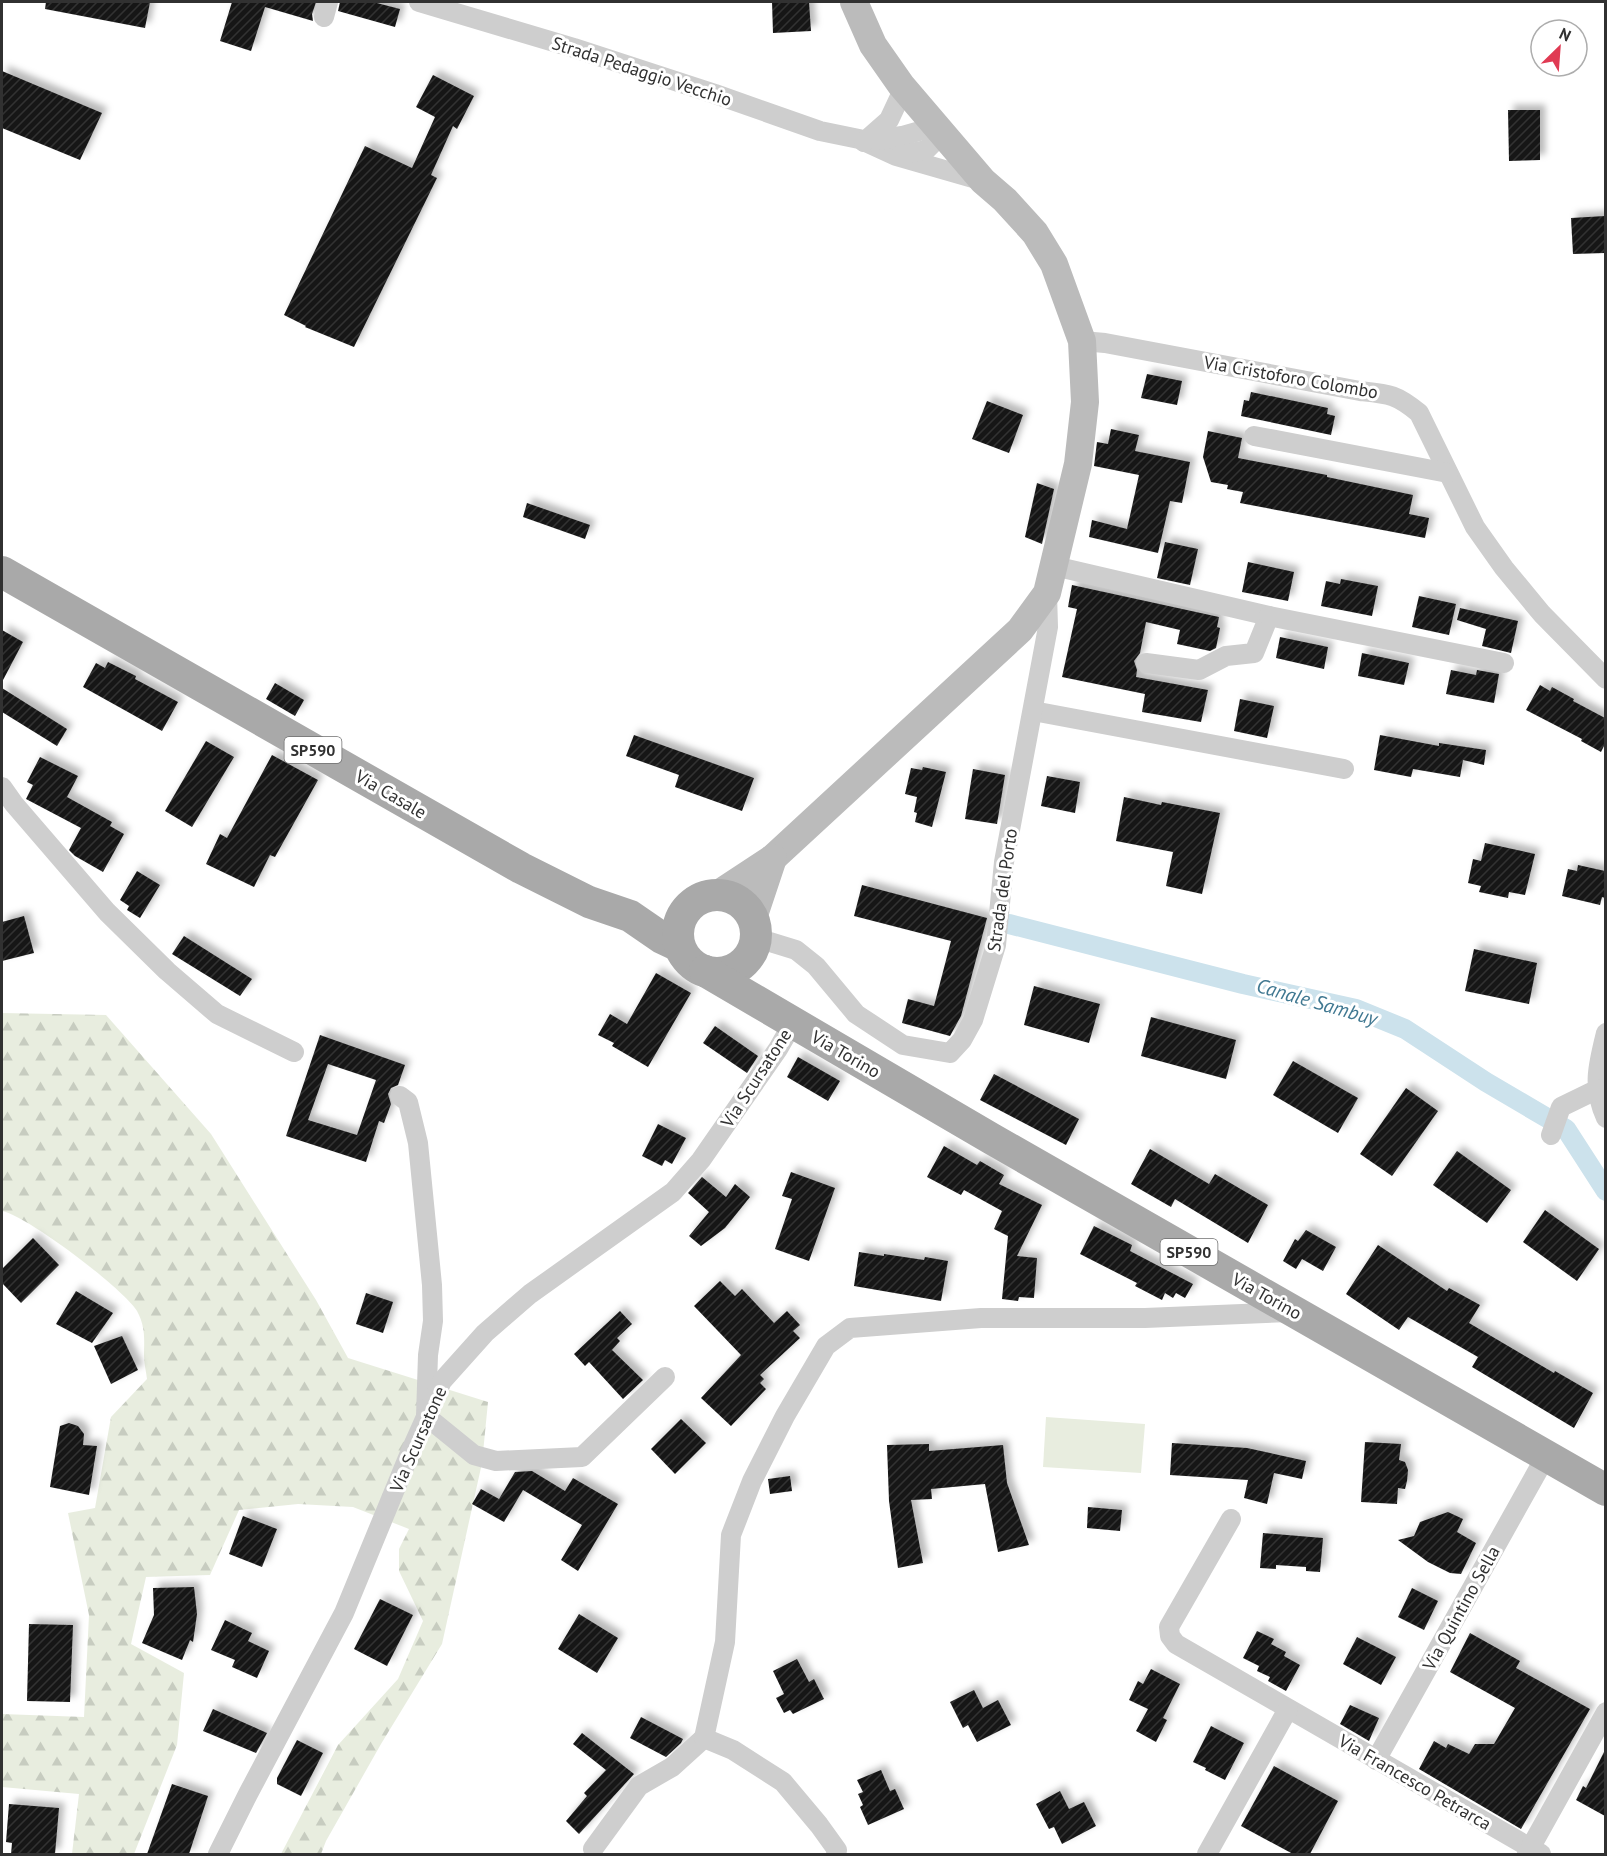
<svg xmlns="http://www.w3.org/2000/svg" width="1607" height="1856" font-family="'PT Sans',sans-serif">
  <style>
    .forest { fill: url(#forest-firs) }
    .pitch { fill: #e8eddf }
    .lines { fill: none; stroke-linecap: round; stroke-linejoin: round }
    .canal { stroke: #cce2ec; stroke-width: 20 }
    .building { fill: url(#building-hatch); fill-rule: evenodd; filter: url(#shadow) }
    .minor { stroke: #cecece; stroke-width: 20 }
    .secondary { stroke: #bbb; stroke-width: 28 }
    .primary { stroke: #a9a9a9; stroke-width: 32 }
    .labels { text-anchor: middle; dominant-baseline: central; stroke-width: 6; stroke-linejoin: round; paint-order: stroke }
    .shield { fill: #fff; stroke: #6f6f6f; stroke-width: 1.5 }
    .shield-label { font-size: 16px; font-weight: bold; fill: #313131 }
    .street-label { font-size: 18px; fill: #313131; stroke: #fff }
    .water-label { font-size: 20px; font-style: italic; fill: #407891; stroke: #fff }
  </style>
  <defs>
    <pattern id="forest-firs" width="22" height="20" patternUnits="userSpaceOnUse" patternTransform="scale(1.5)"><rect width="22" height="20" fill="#e8eddf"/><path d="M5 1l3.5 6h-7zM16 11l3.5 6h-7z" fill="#c7ccc0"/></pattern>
    <pattern id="building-hatch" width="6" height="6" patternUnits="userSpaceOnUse" patternTransform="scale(1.5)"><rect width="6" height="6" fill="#181818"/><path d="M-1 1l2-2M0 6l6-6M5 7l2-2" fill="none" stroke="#313131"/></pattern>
    <filter id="shadow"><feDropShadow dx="5.5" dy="-5.5" stdDeviation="3" flood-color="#0004"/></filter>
  </defs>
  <rect width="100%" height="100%" fill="#fff"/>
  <path class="forest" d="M2,1013l104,2 105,119 105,166 32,58 140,44 -6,61 -40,181 -61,100 -55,97 -5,13h-40l57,-109 60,-66 25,-58 -24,-50v-22l10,-20 -56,-22 -55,-3 -59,6 -29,65 -64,2 -15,67 53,29 -7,72 -43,109h-62l7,-60 -77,-7v-73l82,3 5,-102 -21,-102 27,-5 16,-91 36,-38c-1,-8 -3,-16 -3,-23 0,-17 2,-28 -7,-45 -13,-22 -111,-96 -135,-100z"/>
  <path class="pitch" d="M1046,1417l99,7 -4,49 -98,-6z"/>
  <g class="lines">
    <path class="canal" d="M1009,924l234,60 113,25 49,20 81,53 80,47 40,62"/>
  </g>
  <g class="building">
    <path d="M46,2h104l-5,26 -100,-19z"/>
    <path d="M232,2h84l-4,12 1,7 -48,-14 -14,44 -31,-10z"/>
    <path d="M340,2h33l27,7 -5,18 -57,-16z"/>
    <path d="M772,2h37l2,29 -38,2z"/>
    <path d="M2,71l100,42 -22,47 -78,-32z"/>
    <path d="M433,75l41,21 -17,33 -4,-3 -22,49 6,3 -83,169 -49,-20 1,-1 -22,-11 81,-169 47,22 23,-51 -19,-10z"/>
    <path d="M1508,110h32v50l-31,1z"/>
    <path d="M1605,216v37l-32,1 -2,-36z"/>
    <path d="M1147,374l35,7 -5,24 -36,-7z"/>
    <path d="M1251,392l77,16 -1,6 8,2 -4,19 -90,-19 3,-16 5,1z"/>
    <path d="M987,401l36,14 -14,38 -37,-14z"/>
    <path d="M1111,429l28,6 -4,16 55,11 -8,41 -12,-2 -12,52 -69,-16 3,-17 35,9 12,-54 -45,-9 3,-24 11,2z"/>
    <path d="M1208,431l34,7 -4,20 89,17v2l86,18 -4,19 20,4 -4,20 -185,-35 3,-11 -16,-3 1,-4 -17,-3 -8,-25z"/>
    <path d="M1037,483l17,6 -12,55 -17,-7z"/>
    <path d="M527,503l63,22 -5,14 -62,-22z"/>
    <path d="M1165,542l33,7 -8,36 -33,-7z"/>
    <path d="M1248,562l46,10 -6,29 -46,-9z"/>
    <path d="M1341,579l37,7 -6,30 -51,-10 5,-25 14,3z"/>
    <path d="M1072,585l147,32 -2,10 3,1 -4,20 -6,3 -33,-7 3,-14 -34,-8 -6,31 -6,8 3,9 -1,7 72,13 -7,32 -59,-10 3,-18 -83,-17 15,-68 -9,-2z"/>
    <path d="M1419,596l37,8 -7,31 -37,-8z"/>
    <path d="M1460,608l58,13 -7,32 -29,-7 4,-17 -29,-9z"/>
    <path d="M2,630l21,12 -21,40z"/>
    <path d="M1280,637l48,10 -4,22 -48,-11z"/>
    <path d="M1362,653l47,10 -5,22 -46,-9z"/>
    <path d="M108,662l28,14 -1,3 43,23 -16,29 -79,-44 13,-24 9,5z"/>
    <path d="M1451,670l25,5 1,-5 22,4 -5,29 -48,-9z"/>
    <path d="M275,683l29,17 -9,16 -29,-17z"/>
    <path d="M1540,685l10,6 2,-4 22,12 -1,2 32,17v26l-4,8 -20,-11 1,-2 -56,-29z"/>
    <path d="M2,688l65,41 -10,17 -55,-34z"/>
    <path d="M1240,699l34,7 -7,32 -33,-7z"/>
    <path d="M634,735l120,43 -12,33 -67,-24 4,-12 -53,-19z"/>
    <path d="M1380,735l59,11v-3l47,7 -2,15 -21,-5 -3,17 -47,-8 -2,8 -37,-7z"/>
    <path d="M206,741l28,16 -42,70 -27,-16z"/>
    <path d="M272,755l46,25 -43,77 -5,-2 -16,32 -48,-23 14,-30 7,4z"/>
    <path d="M40,757l38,19 -11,21 45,25 -2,4 14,8 -21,38 -28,-16 -6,-6 12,-22 -55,-29 7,-14 -6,-3z"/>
    <path d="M923,767l23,5 -14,55 -17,-5 2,-9 -3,-1 3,-15 -12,-3 6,-26 11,2z"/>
    <path d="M973,769l32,6 -8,49 -32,-5z"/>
    <path d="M1047,776l33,6 -5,31 -34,-7z"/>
    <path d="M1124,797l37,8 1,-3 58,11 -18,81 -36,-8 7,-34 -57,-11z"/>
    <path d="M1485,843l50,11 -10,41 -16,-3 -1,6 -29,-6 2,-6 -13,-3 5,-24 8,2z"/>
    <path d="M1578,865l27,6v27l-3,-1 -2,8 -38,-9 6,-27 9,2z"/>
    <path d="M137,871l23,14 -20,33 -13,-8 2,-4 -9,-6z"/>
    <path d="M862,885l125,33 -26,98 -11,20 -48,-13 6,-24 26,7 17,-65 -97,-25z"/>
    <path d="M24,916l10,37 -32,8v-39z"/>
    <path d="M184,936l68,43 -12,17 -68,-42z"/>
    <path d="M1474,949l63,14 -8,41 -64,-13z"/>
    <path d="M656,973l35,20 -43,74 -36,-21 2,-3 -16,-8 12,-21 17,10z"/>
    <path d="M1034,986l66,18 -11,39 -65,-18z"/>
    <path d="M1151,1017l85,23 -10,39 -85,-23z"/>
    <path d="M715,1026l43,30 -11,17 -44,-30z"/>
    <path d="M320,1035l85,30 -7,20 -7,3 -3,6 3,10 -7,19 -5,-2 -13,41 -80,-26zM328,1064l48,16 -19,55 -49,-15z"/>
    <path d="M798,1057l42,24 -12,20 -41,-24z"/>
    <path d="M1293,1061l65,37 -20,35 -65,-38z"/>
    <path d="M994,1074l85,45 -13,26 -86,-45z"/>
    <path d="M1406,1088l32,23 -46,65 -32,-22z"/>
    <path d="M658,1124l28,14 -14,26 -7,-4 -3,6 -20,-10z"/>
    <path d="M944,1146l33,19 3,-4 24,14 -5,9 43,21 -25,51 20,2 -3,40 -15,-1 -1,4 -16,-2 6,-63 -14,-7 8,-18 -38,-21 -3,5 -34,-18z"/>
    <path d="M1150,1149l59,35 6,-10 53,31 -20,38 -73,-44 -4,8 -40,-23z"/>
    <path d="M1457,1151l54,39 -24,33 -54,-38z"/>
    <path d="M791,1172l44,16 -26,73 -34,-12 17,-50 -10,-3z"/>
    <path d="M702,1177l24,20 9,-13 15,13 -25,31 -24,18 -12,-10 20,-24 -21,-19z"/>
    <path d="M1545,1210l54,39 -22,32 -54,-39z"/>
    <path d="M1094,1226l38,19 -2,6 63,33 -8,14 -9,-5 -3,5 -8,-5 -3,7 -27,-14 2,-3 -57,-29z"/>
    <path d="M1306,1230l30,17 -13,24 -21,-12 -6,10 -13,-8 12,-22 3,2z"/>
    <path d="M33,1238l26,27 -38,38 -19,-20v-14z"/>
    <path d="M1378,1245l69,46 2,-3 31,17 -11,18 85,50 1,-2 38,22 -19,35 -102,-61 6,-10 -70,-40 -9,13 -53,-36z"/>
    <path d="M859,1252l25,4v-2l40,6 1,-3 23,4 -7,40 -87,-15z"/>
    <path d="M720,1281l15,15 7,-7 32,34 13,-12 13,14 -7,6 7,7 -40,37 4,4 -4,4 6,6 -35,37 -30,-28 40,-43 -47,-49z"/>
    <path d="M76,1291l37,22 -21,30 -36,-19z"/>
    <path d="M366,1293l27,9 -10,31 -27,-9z"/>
    <path d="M620,1311l12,13 -15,14 3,3 -8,9 31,30 -20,19 -34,-37 -4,4 -11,-12z"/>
    <path d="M122,1336l16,34 -27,14 -17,-38z"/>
    <path d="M681,1419l25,24 -31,31 -24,-25z"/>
    <path d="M69,1423l9,3 6,8 -1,11 14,1 -8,49 -39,-8 10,-61z"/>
    <path d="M1365,1442l36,2 -2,16 6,2 3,8 -1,11 -2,8 -7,-1 -1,16 -36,-2z"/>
    <path d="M1172,1443l75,5 59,13 -4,18 -28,-6 -7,31 -23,-6 4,-18 -78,-5z"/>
    <path d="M929,1444v7l74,-6 4,38 22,62 -31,7 -13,-68 -54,5 1,10 -21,1 12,63 -25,5 -9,-67 -2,-56z"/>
    <path d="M532,1471l33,20 8,-13 45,26 -40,67 -17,-11 21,-35 -59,-35 -19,32 -32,-18 9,-15 18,10 16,-27z"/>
    <path d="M790,1476l2,15 -22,3 -2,-15z"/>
    <path d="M1088,1507l34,3 -2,21 -33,-3z"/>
    <path d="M1448,1512l15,7 -6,13 19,11 -15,31 -11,-1 -22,-11 -30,-22 16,-4 6,-14z"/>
    <path d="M243,1516l34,13 -15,38 -33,-13z"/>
    <path d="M1263,1533l60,5 -3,34 -14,-1v-4l-30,-2v4l-16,-1z"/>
    <path d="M194,1587l3,27 -4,28 -3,-2 -8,20 -40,-17 12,-28 -1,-27z"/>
    <path d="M1412,1588l26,13 -14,29 -26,-13z"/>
    <path d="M380,1599l33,16 -26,51 -33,-17z"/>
    <path d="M579,1614l39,24 -21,35 -39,-24z"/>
    <path d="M225,1620l27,13 -4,8 21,10 -12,27 -25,-11 3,-7 -24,-10z"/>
    <path d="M29,1624l44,1 -3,77 -43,-1z"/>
    <path d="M1257,1631l17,8 -3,5 15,8 -2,4 16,9 -14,26 -18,-10 2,-4 -13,-6 2,-5 -16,-8z"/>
    <path d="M1470,1633l50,28 -4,7 74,41 -69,120 -102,-60 15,-28 12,7 2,-4 21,10 6,-10h19l21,-36 -65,-36z"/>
    <path d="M1357,1637l39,20 -15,28 -38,-21z"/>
    <path d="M797,1659l12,23 5,-3 10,20 -31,15 -3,-4 -6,3 -8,-15 8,-4 -11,-23z"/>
    <path d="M1151,1669l29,15 -17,34 4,2 -11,22 -20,-11 12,-22 -19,-9 9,-19 5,3z"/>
    <path d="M974,1690l9,18 15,-8 13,25 -34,17 -9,-17 -5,3 -13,-26z"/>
    <path d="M1350,1705l29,13 -10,23 -29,-17z"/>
    <path d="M213,1709l54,24 -11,20 -53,-22z"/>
    <path d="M641,1717l42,22 -2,4 -15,14 -36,-19z"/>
    <path d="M1211,1726l33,17 -19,37 -20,-10 1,-2 -13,-6z"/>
    <path d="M582,1733l52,41 -55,60 -13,-13 21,-25 -3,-3 22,-23 -33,-26z"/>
    <path d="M297,1740l26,13 -22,43 -24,-12v-6z"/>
    <path d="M1605,1750v66l-29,-16 7,-14 3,2z"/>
    <path d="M1274,1766l64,35 -28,53h-17l-52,-28z"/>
    <path d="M881,1770l9,21 5,-2 9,20 -36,16 -8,-18 3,-2 -5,-11 5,-2 -6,-12z"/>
    <path d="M172,1784l36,12 -19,58h-42z"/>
    <path d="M1060,1791l9,18 15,-7 12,24 -34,18 -8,-17 -5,2 -13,-25z"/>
    <path d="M9,1804l50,4 -4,46h-44l1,-11 -6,-1z"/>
  </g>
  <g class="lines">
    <g class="minor">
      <path d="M419,2l155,46 141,46 105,37 39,8 37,17 87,25"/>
      <path d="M324,17l4,-15"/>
      <path d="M864,142l38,-6 35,-10"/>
      <path d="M864,142l25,-22 15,-32"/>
      <path d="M901,155l25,-5 17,-17"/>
      <path d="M1082,341l23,2 255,48c29,3 36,3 59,22l56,114 29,41 38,46 64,65"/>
      <path d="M1254,436l194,37"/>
      <path d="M1054,566l215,50 -15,37 -28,3 -27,14 -53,-7"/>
      <path d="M1269,616l235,47"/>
      <path d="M1033,711l311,58"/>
      <path d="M2,787l12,17 93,108 60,59 50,43 77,38"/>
      <path d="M755,943l15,-1 26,8 20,16 40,48 47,31 47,8 12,-13 11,-20 23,-75 8,-83 44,-235 -1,-34"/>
      <path d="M1606,1033c-8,32 -14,54 0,85"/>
      <path d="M400,1096l8,6 10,41 14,142 1,36 -5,34 -2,61 48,39 22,6 86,-4 83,-80"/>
      <path d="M1551,1135l10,-28 37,-18"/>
      <path d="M1231,1519l-62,108 1,9 6,8 365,210"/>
      <path d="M1376,1760l170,-304"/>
      <path d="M593,1849l46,-63 33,-19 32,-29"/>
      <path d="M218,1854l30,-60 96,-181 68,-165 30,-67 43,-48 45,-39 143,-102 28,-32 77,-111 15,-26"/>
      <path d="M836,1854l1,-4 -18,-25 -36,-43 -50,-32 -29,-12 21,-96 6,-107 21,-54 33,-65 41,-70 24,-18 131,-10h164l144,-6"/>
      <path d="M1207,1854l81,-145"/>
      <path d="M1527,1854l79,-142"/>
    </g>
    <g class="secondary">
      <path d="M717,895l56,-37 247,-228 27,-37 31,-129 7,-62 -3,-61 -28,-77 -19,-31 -30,-33 -22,-19 -82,-96 -28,-40 -19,-43"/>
      <path d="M753,918l20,-60"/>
    </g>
    <g class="primary">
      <path d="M2,572l519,296 68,34 41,14 32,22 17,8"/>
      <circle cx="717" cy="934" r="39"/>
      <path d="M705,971l287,168 614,351"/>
    </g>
  </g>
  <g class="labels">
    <g class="shield">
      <rect x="284.5" y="737" width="57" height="26" rx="4.5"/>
      <rect x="1160.5" y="1239" width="57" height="26" rx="4.5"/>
    </g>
    <g class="shield-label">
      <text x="313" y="750">SP590</text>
      <text x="1189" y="1252">SP590</text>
    </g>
    <g class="street-label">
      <text transform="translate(642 71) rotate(18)">Strada Pedaggio Vecchio</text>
      <text transform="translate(1291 377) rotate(10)">Via Cristoforo Colombo</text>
      <text transform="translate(391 794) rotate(30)">Via Casale</text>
      <text transform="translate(1002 890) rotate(-82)">Strada del Porto</text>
      <text transform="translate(846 1054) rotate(30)">Via Torino</text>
      <text transform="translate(756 1078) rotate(-57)">Via Scursatone</text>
      <text transform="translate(1267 1296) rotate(29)">Via Torino</text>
      <text transform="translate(418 1439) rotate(-66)">Via Scursatone</text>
      <text transform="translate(1461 1608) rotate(-61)">Via Quintino Sella</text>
      <text transform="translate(1415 1782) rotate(30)">Via Francesco Petrarca</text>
    </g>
    <g class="water-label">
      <text transform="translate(1317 1002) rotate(16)">Canale Sambuy</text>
    </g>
  </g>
  <rect width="1607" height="1856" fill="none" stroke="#313131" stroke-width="6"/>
  <g transform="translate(1559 48) rotate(25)"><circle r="28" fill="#ffffff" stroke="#adadad" stroke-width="1.5"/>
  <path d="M0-4.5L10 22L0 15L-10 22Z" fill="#e03a53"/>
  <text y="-9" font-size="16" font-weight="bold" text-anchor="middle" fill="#313131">N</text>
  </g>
</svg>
